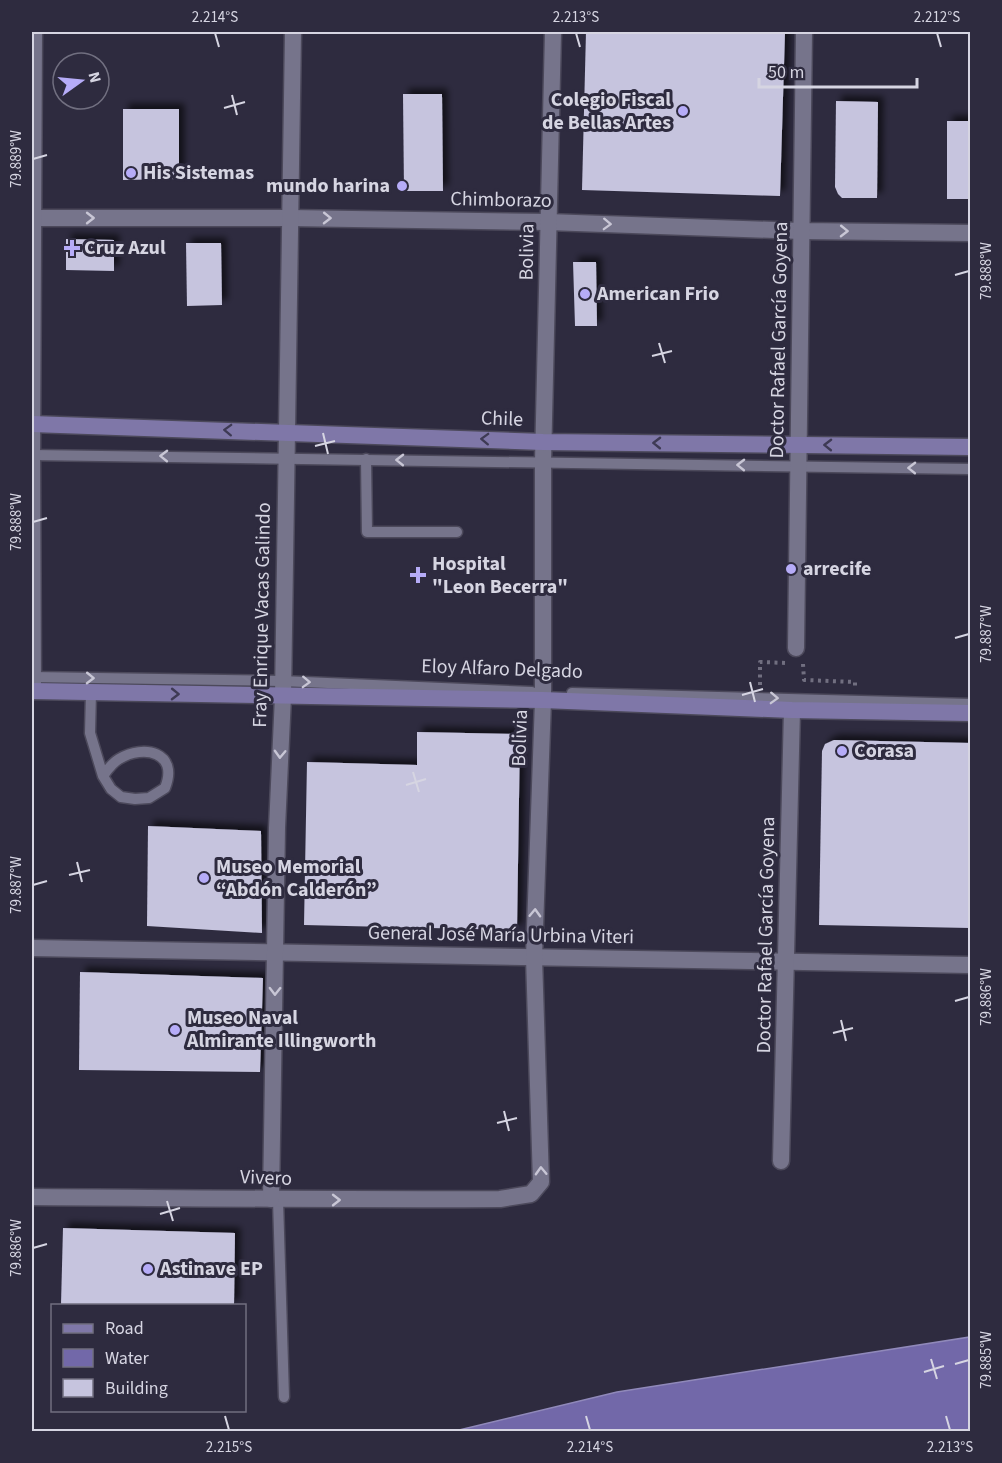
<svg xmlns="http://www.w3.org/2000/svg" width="1002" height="1463" font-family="'Source Sans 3',sans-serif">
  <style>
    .water { fill: #7268a9; stroke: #9089ba; stroke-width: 1.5 }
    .building { fill: #c6c4de; filter: url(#shadow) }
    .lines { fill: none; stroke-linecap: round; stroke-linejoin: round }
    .service-casing { stroke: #4c495b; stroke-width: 13 }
    .minor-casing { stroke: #4c495b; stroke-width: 19 }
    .secondary-casing { stroke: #4c495b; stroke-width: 19 }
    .path { stroke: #716f80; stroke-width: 4; stroke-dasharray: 3 4.5; stroke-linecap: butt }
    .service { stroke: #76748b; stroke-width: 10 }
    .minor { stroke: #76748b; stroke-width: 16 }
    .secondary { stroke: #7f77a8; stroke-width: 16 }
    .oneway { stroke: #c8c6d5 }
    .oneway2 { stroke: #3e3a54 }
    .ticks { fill: none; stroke: #d6d5e2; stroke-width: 2 }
    .poi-dot { fill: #b6acf8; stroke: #2e2b3f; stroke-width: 2 }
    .labels { text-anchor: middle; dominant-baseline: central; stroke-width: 6; stroke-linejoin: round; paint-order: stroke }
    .poi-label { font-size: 20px; font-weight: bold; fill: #d6d5e2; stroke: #2e2b3f; text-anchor: start }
    .street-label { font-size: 20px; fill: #d6d5e2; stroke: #2e2b3f }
    .neatline { fill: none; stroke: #d6d5e2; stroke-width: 2 }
    .ticks-label { font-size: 15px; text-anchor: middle; fill: #d6d5e2 }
  </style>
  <defs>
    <filter id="shadow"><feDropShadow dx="5.5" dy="-5.5" stdDeviation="3" flood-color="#0009"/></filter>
  </defs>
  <rect width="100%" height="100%" fill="#2e2b3f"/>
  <path class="water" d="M970,1337v94h-515l162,-39z"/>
  <g class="building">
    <path d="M586,32h199l-5,164 -198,-6z"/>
    <path d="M403,94h39l1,97h-39z"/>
    <path d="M836,101l42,1 -1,96h-35l-4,-4 -3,-7z"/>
    <path d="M123,109h56v70l-56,1z"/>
    <rect x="947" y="121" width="23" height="78"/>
    <path d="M66,239l48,1v31l-48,-1z"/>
    <path d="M186,243h35l1,62 -35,1z"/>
    <path d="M573,262h23l1,64h-22z"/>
    <path d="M417,732l103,2 -3,196 -213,-5 3,-163 110,3z"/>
    <path d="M834,740l136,3v185l-151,-3 3,-174 3,-7z"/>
    <path d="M148,826l113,5 1,102 -115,-7z"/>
    <path d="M80,972l183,6 -3,94 -181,-2z"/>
    <path d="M63,1228l172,5 -1,72h-173z"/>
  </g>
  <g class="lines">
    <g class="service-casing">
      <g id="service">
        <path d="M32,455l938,14"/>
        <path d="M366,459l1,73h90"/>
        <path d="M32,677l250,4 250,11"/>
        <path d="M91,692l-1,41 13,43 8,13 10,8 14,2 14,-1 16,-10c14,-36 -21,-44 -46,-29 -7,4 -11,10 -16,17"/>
        <path d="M572,693l398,11"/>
        <path d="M278,1200l6,197"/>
      </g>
    </g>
    <g class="minor-casing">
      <g id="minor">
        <path d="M32,218h258l258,4 253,9 169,2"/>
        <path d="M796,648l8,-616"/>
        <path d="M33,691l-1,-236 2,-423"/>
        <path d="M32,948l938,17"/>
        <path d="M781,1161l11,-451"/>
        <path d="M32,1197c156,1 311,3 468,2l31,-5 10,-12 -7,-225 9,-257v-238l10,-430"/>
        <path d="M271,1199l6,-371 6,-132 10,-664"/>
      </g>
    </g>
    <g class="secondary-casing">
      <g id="secondary">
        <path d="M32,424l511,18 427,5"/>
        <path d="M32,691l511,9 249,10 178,3"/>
      </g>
    </g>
    <g class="path">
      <path d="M803,664l1,16 51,2v5"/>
      <path d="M760,685v-23l27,1"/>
    </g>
    <use href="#service" class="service"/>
    <use href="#minor" class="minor"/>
    <use href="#secondary" class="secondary"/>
  </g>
  <defs><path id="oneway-chevron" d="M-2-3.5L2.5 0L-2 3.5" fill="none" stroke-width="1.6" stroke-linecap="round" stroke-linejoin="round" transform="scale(1.5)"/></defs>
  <g class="oneway">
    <use href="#oneway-chevron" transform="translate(90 218)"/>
    <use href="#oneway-chevron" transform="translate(327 218) rotate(1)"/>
    <use href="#oneway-chevron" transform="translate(607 224) rotate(2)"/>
    <use href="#oneway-chevron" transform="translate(844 231) rotate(1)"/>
    <use href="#oneway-chevron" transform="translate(164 456) rotate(-179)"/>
    <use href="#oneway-chevron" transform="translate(400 460) rotate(-179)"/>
    <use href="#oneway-chevron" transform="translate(741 465) rotate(-179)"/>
    <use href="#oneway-chevron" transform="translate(912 468) rotate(-179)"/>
    <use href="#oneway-chevron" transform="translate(90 678) rotate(1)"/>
    <use href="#oneway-chevron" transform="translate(306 682) rotate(2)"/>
    <use href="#oneway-chevron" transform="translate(774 698) rotate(2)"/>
    <use href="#oneway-chevron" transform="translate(280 754) rotate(92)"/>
    <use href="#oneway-chevron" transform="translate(535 913) rotate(-88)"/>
    <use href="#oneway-chevron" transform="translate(275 991) rotate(91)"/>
    <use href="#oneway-chevron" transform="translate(541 1171) rotate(-92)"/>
    <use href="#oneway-chevron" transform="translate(336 1200)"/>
  </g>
  <g class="oneway2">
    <use href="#oneway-chevron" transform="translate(228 430) rotate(-178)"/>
    <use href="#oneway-chevron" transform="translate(485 439) rotate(-178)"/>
    <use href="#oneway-chevron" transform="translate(657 443) rotate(-179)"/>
    <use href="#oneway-chevron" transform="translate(828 445) rotate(-179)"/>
    <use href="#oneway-chevron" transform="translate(175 694) rotate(1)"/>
  </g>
  <path class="ticks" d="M215,33l4,14M576,33l4,14M937,33l4,14M232,95l5,20M224,108l21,-6M33,159l14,-4M955,275l14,-4M659,343l6,20M652,356l20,-5M323,433l5,21M315,446l20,-5M33,522l14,-4M955,638l14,-4M750,682l5,20M742,695l21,-6M413,772l6,20M406,785l20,-6M77,862l5,20M69,875l21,-5M33,885l14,-4M955,1001l14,-4M841,1020l5,21M833,1033l20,-5M504,1111l5,20M497,1123l20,-5M167,1201l6,20M160,1214l20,-6M33,1248l14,-4M931,1359l6,20M955,1364l14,-4M924,1372l20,-6M225,1416l4,14M586,1416l4,14M946,1416l4,14"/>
  <g class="poi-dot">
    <circle cx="683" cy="111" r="6"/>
    <circle cx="131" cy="173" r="6"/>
    <circle cx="402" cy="186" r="6"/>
    <path d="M69 239h6v6h6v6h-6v6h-6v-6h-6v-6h6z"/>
    <circle cx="585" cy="294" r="6"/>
    <circle cx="791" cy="569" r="6"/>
    <path d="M415 566h6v6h6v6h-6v6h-6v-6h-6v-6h6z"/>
    <circle cx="842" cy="751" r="6"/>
    <circle cx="204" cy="878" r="6"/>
    <circle cx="175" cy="1030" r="6"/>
    <circle cx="148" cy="1269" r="6"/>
  </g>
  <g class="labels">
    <g class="poi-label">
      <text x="671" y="100" text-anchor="end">Colegio Fiscal<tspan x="671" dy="23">de Bellas Artes</tspan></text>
      <text x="143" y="173">His Sistemas</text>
      <text x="390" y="186" text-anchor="end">mundo harina</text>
      <text x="84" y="248">Cruz Azul</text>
      <text x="597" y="294">American Frio</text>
      <text x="432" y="564">Hospital<tspan x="432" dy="23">"Leon Becerra"</tspan></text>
      <text x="803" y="569">arrecife</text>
      <text x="854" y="751">Corasa</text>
      <text x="216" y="867">Museo Memorial<tspan x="216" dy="23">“Abdón Calderón”</tspan></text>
      <text x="187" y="1018">Museo Naval<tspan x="187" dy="23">Almirante Illingworth</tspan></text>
      <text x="160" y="1269">Astinave EP</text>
    </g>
    <g class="street-label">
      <text transform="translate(501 200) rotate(1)">Chimborazo</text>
      <text transform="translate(527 252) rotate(-89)">Bolivia</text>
      <text transform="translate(779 340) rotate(-89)">Doctor Rafael García Goyena</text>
      <text transform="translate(502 419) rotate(2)">Chile</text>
      <text transform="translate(262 615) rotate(-89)">Fray Enrique Vacas Galindo</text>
      <text transform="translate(502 669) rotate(2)">Eloy Alfaro Delgado</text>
      <text transform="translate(520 738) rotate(-88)">Bolivia</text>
      <text transform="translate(501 935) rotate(1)">General José María Urbina Viteri</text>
      <text transform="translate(766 935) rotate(-89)">Doctor Rafael García Goyena</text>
      <text transform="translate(266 1178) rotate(2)">Vivero</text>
    </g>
  </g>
  <rect width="1002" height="1463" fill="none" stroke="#2e2b3f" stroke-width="66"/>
  <rect x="51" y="1304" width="195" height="108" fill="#2e2b3f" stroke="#716f80" stroke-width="1.5"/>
  <rect x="63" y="1324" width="30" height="9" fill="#7f77a8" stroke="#716f80" stroke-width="1.5"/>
  <text x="105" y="1334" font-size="18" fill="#d6d5e2">Road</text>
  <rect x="63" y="1349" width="30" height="18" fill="#7268a9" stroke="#716f80" stroke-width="1.5"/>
  <text x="105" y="1364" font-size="18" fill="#d6d5e2">Water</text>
  <rect x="63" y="1379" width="30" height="18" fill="#c6c4de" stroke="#716f80" stroke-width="1.5"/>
  <text x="105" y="1394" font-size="18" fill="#d6d5e2">Building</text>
  <g transform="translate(81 81) rotate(75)"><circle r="28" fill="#2e2b3f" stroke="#716f80" stroke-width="1.5"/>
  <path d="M0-4.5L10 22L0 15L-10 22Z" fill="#b6acf8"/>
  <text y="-9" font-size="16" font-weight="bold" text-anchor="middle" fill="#d6d5e2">N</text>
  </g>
  <path d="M759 78v9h158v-9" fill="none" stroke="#d6d5e2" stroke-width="3"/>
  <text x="768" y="78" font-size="18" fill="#d6d5e2" stroke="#2e2b3f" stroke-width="4.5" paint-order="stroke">50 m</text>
  <rect x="33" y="33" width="936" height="1397" class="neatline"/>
  <g class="ticks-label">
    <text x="215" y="22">2.214°S</text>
    <text x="576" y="22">2.213°S</text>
    <text x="937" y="22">2.212°S</text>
    <text transform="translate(16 159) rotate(-90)" y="5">79.889°W</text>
    <text transform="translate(986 271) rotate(-90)" y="5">79.888°W</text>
    <text transform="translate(16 522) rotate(-90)" y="5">79.888°W</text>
    <text transform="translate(986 634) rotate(-90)" y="5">79.887°W</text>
    <text transform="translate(16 885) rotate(-90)" y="5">79.887°W</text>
    <text transform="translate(986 997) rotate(-90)" y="5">79.886°W</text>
    <text transform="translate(16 1248) rotate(-90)" y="5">79.886°W</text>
    <text transform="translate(986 1360) rotate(-90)" y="5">79.885°W</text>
    <text x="229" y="1452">2.215°S</text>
    <text x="590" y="1452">2.214°S</text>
    <text x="950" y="1452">2.213°S</text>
  </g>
</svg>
